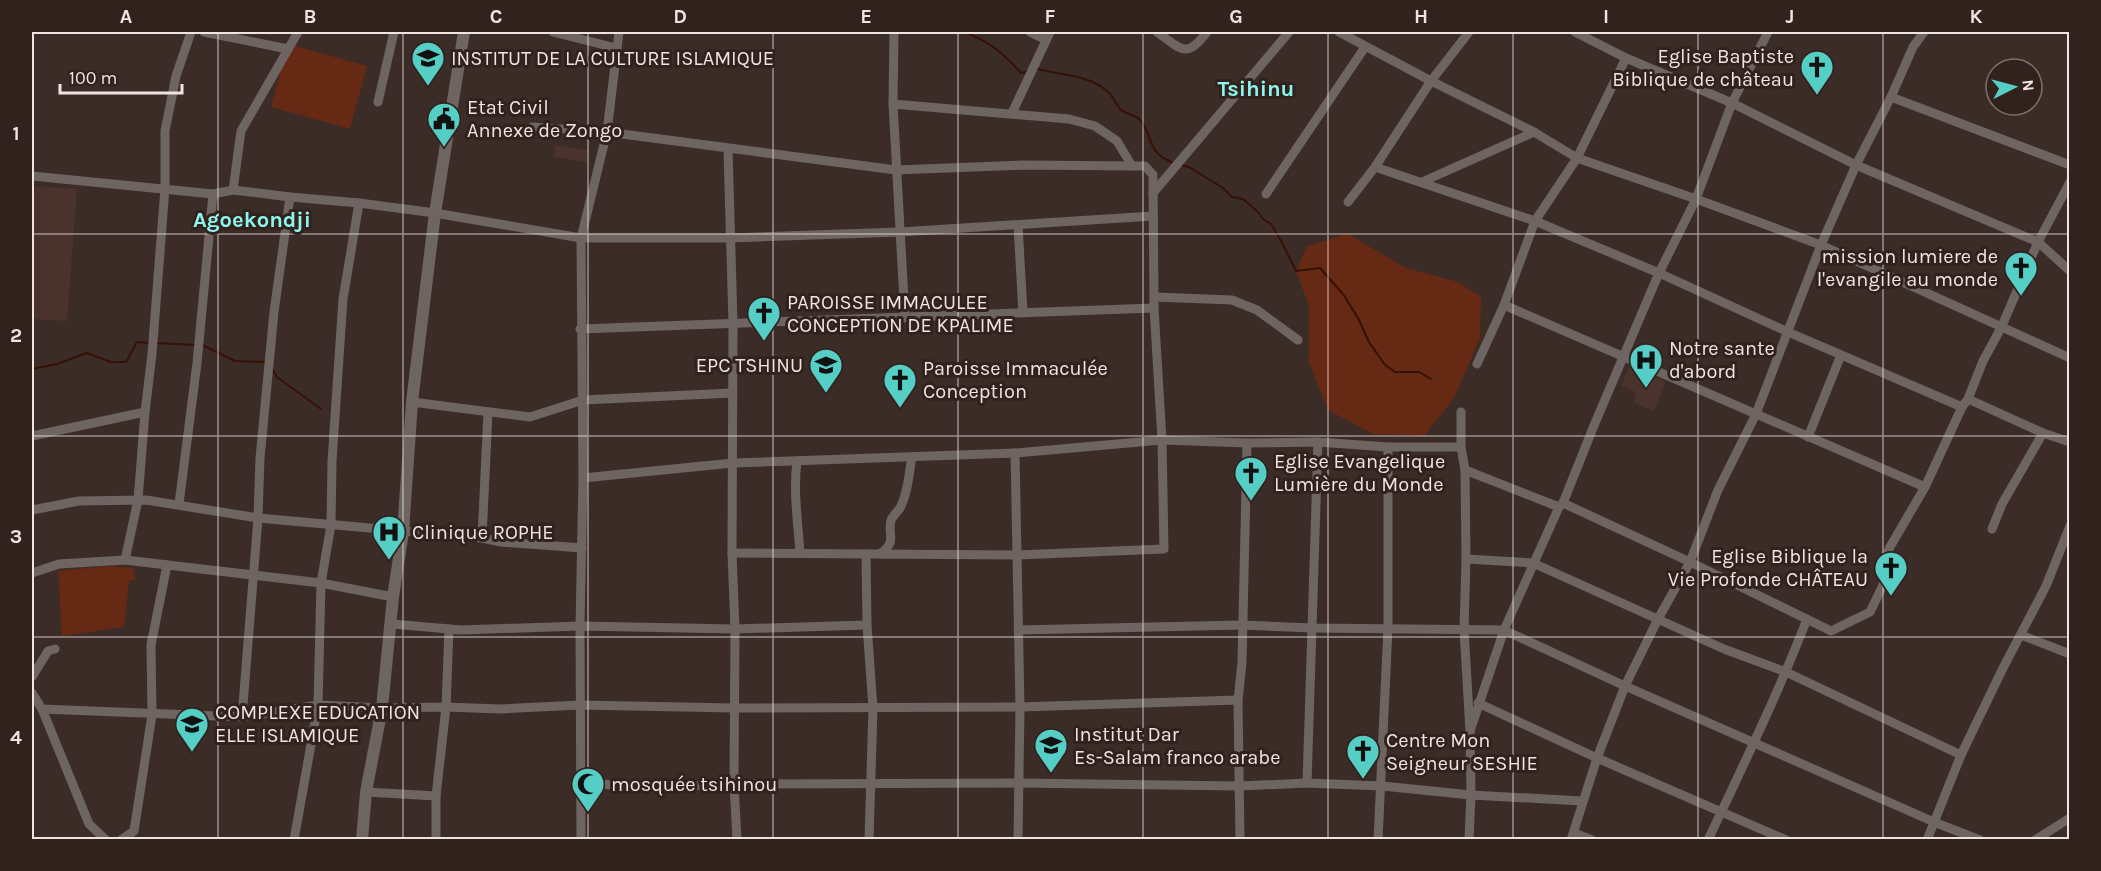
<svg xmlns="http://www.w3.org/2000/svg" width="2101" height="871" font-family="Karla,sans-serif">
  <style>
    .built { fill: #49332c }
    .green { fill: #652914 }
    .lines { fill: none; stroke-linecap: round; stroke-linejoin: round }
    .stream { stroke: #361105; stroke-width: 2 }
    .minor { stroke: #6e6563; stroke-width: 9 }
    .tertiary { stroke: #6e6563; stroke-width: 12 }
    .grid { fill: none; stroke: #efe4e0; stroke-width: 1.5; stroke-opacity: 0.55 }
    .labels { text-anchor: middle; dominant-baseline: central; stroke-width: 6; stroke-linejoin: round; paint-order: stroke }
    .poi-label { font-size: 20px; fill: #efe4e0; stroke: #32221d; text-anchor: start }
    .quarter-label { font-size: 22px; font-weight: bold; fill: #8cf6ed; stroke: #32221d }
    .neatline { fill: none; stroke: #efe4e0; stroke-width: 2 }
    .grid-label { font-size: 20px; text-anchor: middle; font-weight: bold; fill: #efe4e0 }
  </style>
  <rect width="100%" height="100%" fill="#3c2c27"/>
  <g class="built">
    <path d="M556,145l33,5 -2,12 -33,-5z"/>
    <path d="M32,186l45,3 -10,132 -35,-2z"/>
    <path d="M1630,366l36,16 -12,29 -21,-8 3,-11 -15,-6z"/>
  </g>
  <g class="green">
    <path d="M288,44l79,22 -17,63 -79,-22z"/>
    <path d="M1348,234l58,34 52,14 23,15 -1,41 -26,60 -30,38 -51,-2 -45,-24 -19,-48v-56l-13,-35 11,-25z"/>
    <path d="M108,566l25,2 3,12 -7,1 -5,46 -62,9 -4,-65z"/>
  </g>
  <g class="lines">
    <g class="stream">
      <path d="M963,32c25,8 41,22 58,41l8,-2"/>
      <path d="M1038,69c22,6 52,6 69,22 6,5 9,13 14,19 6,5 15,4 20,11 13,18 6,32 33,42"/>
      <path d="M1180,165l9,2 34,21 9,9 11,2 14,12 6,8 8,5 9,15 16,32 24,-3 23,26 15,24 11,24 16,23 10,7h24l12,7"/>
      <path d="M157,343l39,2"/>
      <path d="M202,345l33,16 32,1"/>
      <path d="M32,369l25,-5 30,-11 24,9h15l11,-20 14,1"/>
      <path d="M272,369l5,8 44,32"/>
    </g>
    <g class="minor">
      <path d="M204,32l84,17"/>
      <path d="M553,32l63,16"/>
      <path d="M894,32l-1,72 12,214"/>
      <path d="M1030,32l16,8"/>
      <path d="M1157,32c24,17 29,28 50,0"/>
      <path d="M1339,32l92,49 103,51 43,26 119,41 125,46 249,113"/>
      <path d="M1469,32l-38,49 -56,86 160,54 124,52 129,59 174,75"/>
      <path d="M1575,32l51,26 106,45 124,62 182,77 32,29"/>
      <path d="M1891,97l179,68"/>
      <path d="M378,102l16,-70"/>
      <path d="M1012,113l38,-81"/>
      <path d="M532,127l75,5 289,38 127,-5 109,1"/>
      <path d="M728,150l5,173 -1,230 3,76 -1,155 3,56"/>
      <path d="M32,176l181,18 20,-4 57,7 69,6 76,10 146,25h149l170,-6 253,-16"/>
      <path d="M1422,182l112,-50"/>
      <path d="M233,190l8,-59 57,-99"/>
      <path d="M1153,193l136,-161"/>
      <path d="M1266,194l99,-147"/>
      <path d="M1348,202l27,-35"/>
      <path d="M1018,225l5,88"/>
      <path d="M1155,297l77,3 25,10 41,30"/>
      <path d="M1504,305l421,182"/>
      <path d="M580,329l574,-21"/>
      <path d="M1477,364l27,-59 31,-84 42,-63 49,-100"/>
      <path d="M1968,399l75,34 27,9"/>
      <path d="M412,402l118,15 53,-17 149,-7"/>
      <path d="M1461,412v35l4,23 1,89 -2,71 6,101 1,64 -2,45"/>
      <path d="M32,436l113,-24"/>
      <path d="M1808,437l33,-82"/>
      <path d="M797,461c-4,31 1,61 3,92"/>
      <path d="M1465,470l94,37"/>
      <path d="M583,478l150,-15 282,-10"/>
      <path d="M1563,503l127,59 141,69 39,-19 16,-33 1,-25 3,-7 35,-60 37,-80 6,-8 15,-38 18,-33 37,-86 32,-60"/>
      <path d="M179,504l18,-141 16,-169"/>
      <path d="M32,510l47,-9 67,-1 112,18 224,20 19,4 81,6"/>
      <path d="M1992,529l10,-25 41,-71"/>
      <path d="M482,538l6,-126"/>
      <path d="M732,553l286,2 146,-6 -2,-109 -8,-132 -1,-133 -8,-9h-13l-15,-25 -22,-15 -26,-7 -176,-15"/>
      <path d="M866,554l1,71 6,83 -4,132"/>
      <path d="M880,554c18,-13 7,-18 11,-34 2,-4 6,-8 9,-12 8,-15 9,-35 12,-51"/>
      <path d="M1466,559l67,4 191,86 62,23 175,83"/>
      <path d="M125,560l13,-60 7,-88 7,-58 13,-166v-57l11,-55 15,-44"/>
      <path d="M32,573l27,-9 66,-4 196,23 72,14"/>
      <path d="M392,624l69,6 119,-4 155,3 132,-4"/>
      <path d="M1018,630l223,-5 72,3 191,2 121,56 309,136 46,18"/>
      <path d="M2021,635l49,19"/>
      <path d="M32,677l16,-26 7,-2"/>
      <path d="M32,693l10,16 200,8 76,-12 64,3 64,-1 54,2 80,-4 154,3 286,-1 218,-7"/>
      <path d="M1478,703l119,55 189,82"/>
      <path d="M42,709l47,115 17,16"/>
      <path d="M242,717l16,-199 2,-60 14,-146 16,-115"/>
      <path d="M1470,731l34,-101 55,-123 4,-4 32,-80 64,-150 37,-74 36,-96 36,-71"/>
      <path d="M580,782l66,6 88,-4 286,-1 219,3 68,-3 75,3 89,9 111,6"/>
      <path d="M1307,783l11,-341"/>
      <path d="M366,792l70,4"/>
      <path d="M1574,833l18,7"/>
      <path d="M121,840l13,-9 18,-116 -1,-70 16,-80"/>
      <path d="M294,840l24,-135 3,-122 10,-58 1,-64 11,-162 16,-96"/>
      <path d="M436,840v-44l10,-89 3,-78"/>
      <path d="M581,840l-1,-214 3,-148 -2,-240 26,-106 12,-100"/>
      <path d="M1018,840l2,-133 -5,-254 147,-13 85,3 71,-1 70,5h73"/>
      <path d="M1240,840l-2,-140 4,-37 5,-220"/>
      <path d="M1378,840l10,-212v-181"/>
      <path d="M1571,840l26,-82 28,-72 33,-67 32,-57 28,-72 38,-76 65,-169 35,-80 35,-68 22,-50 11,-15"/>
      <path d="M1708,840c35,-74 70,-146 99,-221"/>
      <path d="M1927,840l34,-85 42,-87 43,-82 24,-60"/>
      <path d="M2035,840l35,-22"/>
    </g>
    <path class="tertiary" d="M362,840l4,-48 16,-84 11,-111 10,-65 9,-130 23,-189 29,-181"/>
  </g>
  <path class="grid" d="M218,32v808M403,32v808M588,32v808M773,32v808M958,32v808M1143,32v808M1328,32v808M1513,32v808M1698,32v808M1883,32v808M32,234h2038M32,436h2038M32,637h2038"/>
  <defs>
    <g id="school-pin" transform="scale(1.725)"><path d="M0 17L-7.5 6A9.5 9.5 0 1 1 7.5 6Z" fill="#55cec5" stroke="#32221d"/><path d="M0-5L7-2L0 1L-7-2ZM-4 1L0 2.5L4 1V4Q0 6-4 4Z" fill="#111"/></g>
    <g id="church-pin" transform="scale(1.725)"><path d="M0 17L-7.5 6A9.5 9.5 0 1 1 7.5 6Z" fill="#55cec5" stroke="#32221d"/><path d="M-1.2-6h2.4v3.5h3.3v2.4h-3.3V6h-2.4V-.1h-3.3v-2.4h3.3Z" fill="#111"/></g>
    <g id="civic-pin" transform="scale(1.725)"><path d="M0 17L-7.5 6A9.5 9.5 0 1 1 7.5 6Z" fill="#55cec5" stroke="#32221d"/><path d="M-.6-6.5H3V-4.5H.6V-3L4-1V1h2V6H-6V1h2V-1L-.6-3ZM-1.2 2.5V6h2.4V2.5Z" fill="#111"/></g>
    <g id="hospital-pin" transform="scale(1.725)"><path d="M0 17L-7.5 6A9.5 9.5 0 1 1 7.5 6Z" fill="#55cec5" stroke="#32221d"/><path d="M-5-5h3v3.5h4V-5h3V5h-3V1.5h-4V5h-3Z" fill="#111"/></g>
    <g id="mosque-pin" transform="scale(1.725)"><path d="M0 17L-7.5 6A9.5 9.5 0 1 1 7.5 6Z" fill="#55cec5" stroke="#32221d"/><path d="M3.5-4.9A6 6 0 1 0 3.5 4.9A5 5 0 1 1 3.5-4.9Z" fill="#111"/></g>
  </defs>
  <g fill-rule="evenodd">
    <use href="#school-pin" x="428" y="58"/>
    <use href="#church-pin" x="1817" y="67"/>
    <use href="#civic-pin" x="444" y="119"/>
    <use href="#church-pin" x="2021" y="268"/>
    <use href="#church-pin" x="764" y="313"/>
    <use href="#hospital-pin" x="1646" y="360"/>
    <use href="#school-pin" x="826" y="365"/>
    <use href="#church-pin" x="900" y="380"/>
    <use href="#church-pin" x="1251" y="473"/>
    <use href="#hospital-pin" x="389" y="532"/>
    <use href="#church-pin" x="1891" y="568"/>
    <use href="#school-pin" x="192" y="724"/>
    <use href="#school-pin" x="1051" y="745"/>
    <use href="#church-pin" x="1363" y="751"/>
    <use href="#mosque-pin" x="588" y="784"/>
  </g>
  <g class="labels">
    <g class="poi-label">
      <text x="1794" y="56" text-anchor="end">Eglise Baptiste<tspan x="1794" dy="23">Biblique de château</tspan></text>
      <text x="451" y="58">INSTITUT DE LA CULTURE ISLAMIQUE</text>
      <text x="467" y="107">Etat Civil<tspan x="467" dy="23">Annexe de Zongo</tspan></text>
      <text x="1998" y="256" text-anchor="end">mission lumiere de<tspan x="1998" dy="23">l'evangile au monde</tspan></text>
      <text x="787" y="302">PAROISSE IMMACULEE<tspan x="787" dy="23">CONCEPTION DE KPALIME</tspan></text>
      <text x="1669" y="348">Notre sante<tspan x="1669" dy="23">d'abord</tspan></text>
      <text x="803" y="365" text-anchor="end">EPC TSHINU</text>
      <text x="923" y="368">Paroisse Immaculée<tspan x="923" dy="23">Conception</tspan></text>
      <text x="1274" y="461">Eglise Evangelique<tspan x="1274" dy="23">Lumière du Monde</tspan></text>
      <text x="412" y="532">Clinique ROPHE</text>
      <text x="1868" y="556" text-anchor="end">Eglise Biblique la<tspan x="1868" dy="23">Vie Profonde CHÂTEAU</tspan></text>
      <text x="215" y="712">COMPLEXE EDUCATION<tspan x="215" dy="23">ELLE ISLAMIQUE</tspan></text>
      <text x="1074" y="734">Institut Dar<tspan x="1074" dy="23">Es-Salam franco arabe</tspan></text>
      <text x="1386" y="740">Centre Mon<tspan x="1386" dy="23">Seigneur SESHIE</tspan></text>
      <text x="611" y="784">mosquée tsihinou</text>
    </g>
    <g class="quarter-label">
      <text x="1256" y="89">Tsihinu</text>
      <text x="252" y="220">Agoekondji</text>
    </g>
  </g>
  <rect width="2101" height="871" fill="none" stroke="#32221d" stroke-width="66"/>
  <g transform="translate(2014 87) rotate(84)"><circle r="28" fill="#32221d" stroke="#7e706b" stroke-width="1.5"/>
  <path d="M0-4.5L10 22L0 15L-10 22Z" fill="#55cec5"/>
  <text y="-9" font-size="16" font-weight="bold" text-anchor="middle" fill="#efe4e0">N</text>
  </g>
  <path d="M60 84v9h122v-9" fill="none" stroke="#efe4e0" stroke-width="3"/>
  <text x="69" y="84" font-size="18" fill="#efe4e0" stroke="#32221d" stroke-width="4.5" paint-order="stroke">100 m</text>
  <rect x="33" y="33" width="2035" height="805" class="neatline"/>
  <g class="grid-label">
    <text x="126" y="23">A</text>
    <text x="310" y="23">B</text>
    <text x="496" y="23">C</text>
    <text x="680" y="23">D</text>
    <text x="866" y="23">E</text>
    <text x="1050" y="23">F</text>
    <text x="1236" y="23">G</text>
    <text x="1421" y="23">H</text>
    <text x="1606" y="23">I</text>
    <text x="1790" y="23">J</text>
    <text x="1976" y="23">K</text>
    <text x="16" y="140">1</text>
    <text x="16" y="342">2</text>
    <text x="16" y="543">3</text>
    <text x="16" y="744">4</text>
  </g>
</svg>
